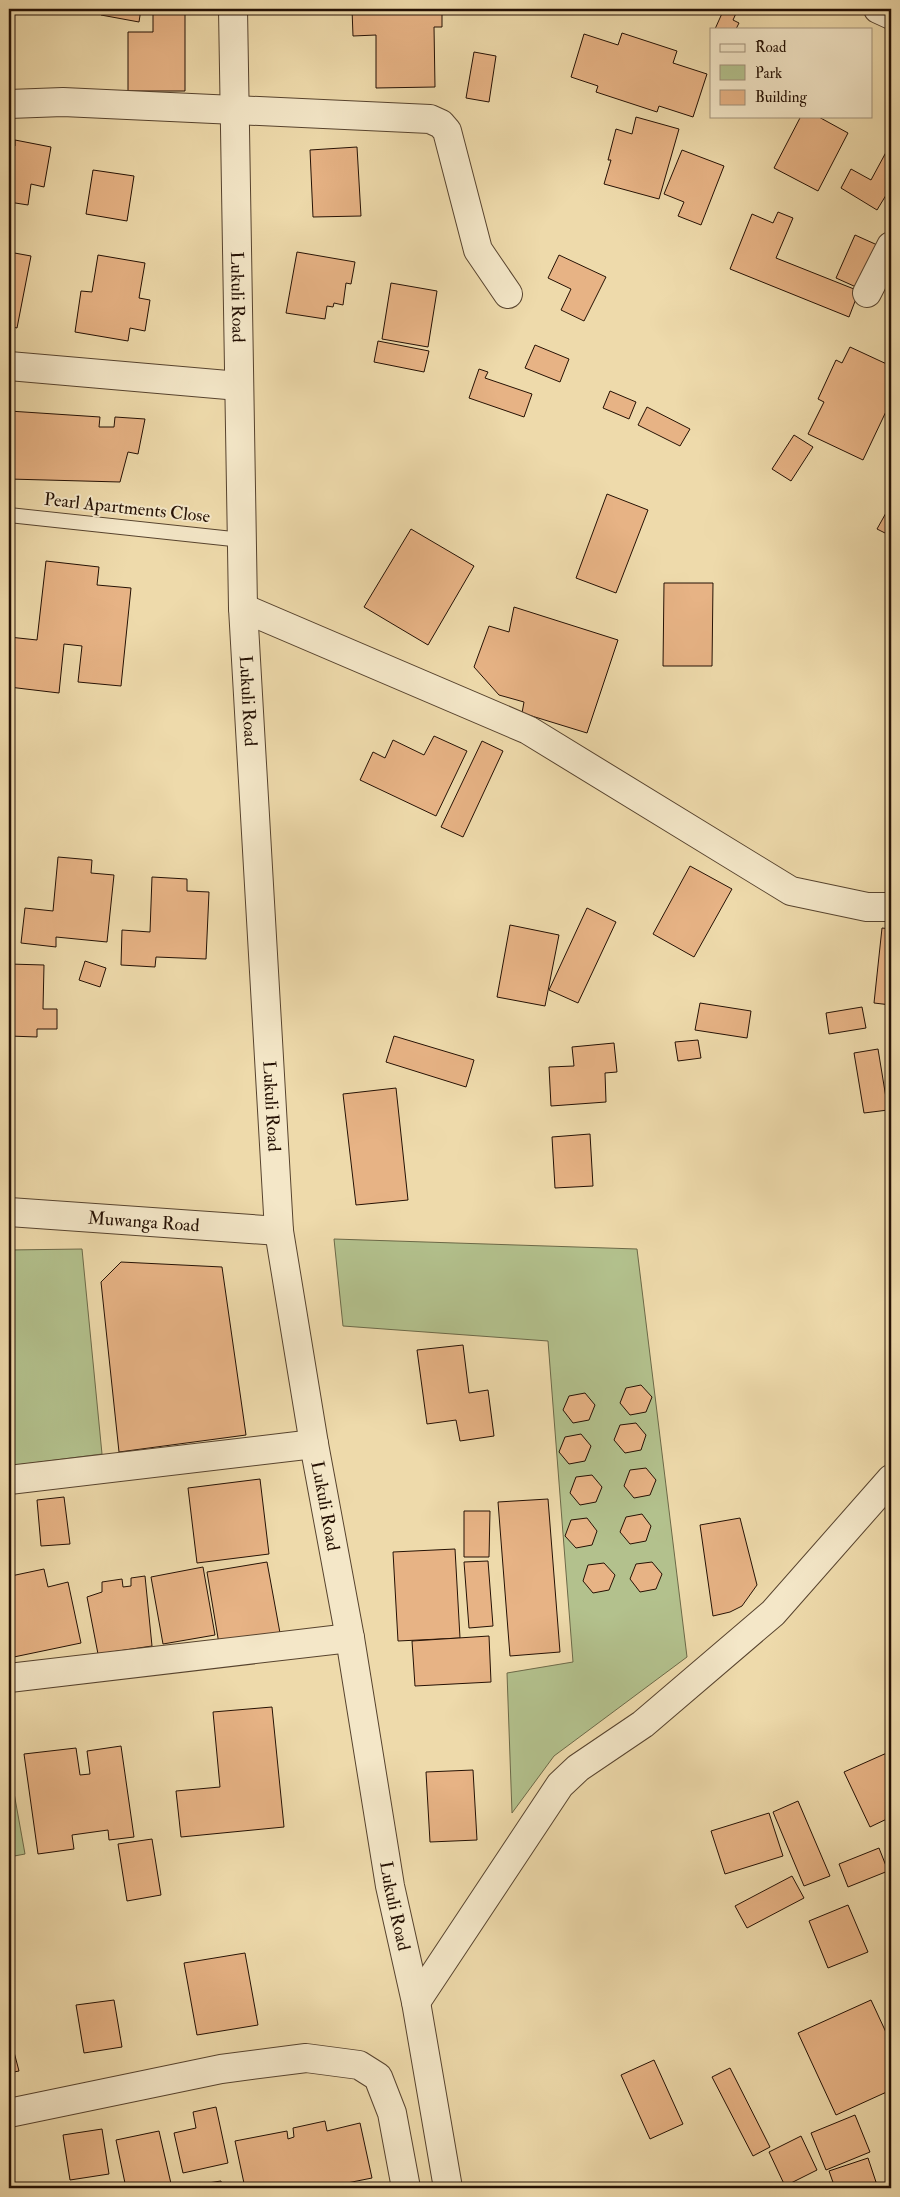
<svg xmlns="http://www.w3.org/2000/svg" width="900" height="2197" font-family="'IM FELL Double Pica',serif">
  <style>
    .green { fill: #b3c18d; stroke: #6c6948 }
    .building { fill: #e7b385; stroke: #251104 }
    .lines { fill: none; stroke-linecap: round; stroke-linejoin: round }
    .service-casing { stroke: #57432e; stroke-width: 16 }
    .minor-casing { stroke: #57432e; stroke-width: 30 }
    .tertiary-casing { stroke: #57432e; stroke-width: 30 }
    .service { stroke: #f4e7c8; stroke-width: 14 }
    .minor { stroke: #f4e7c8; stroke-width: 28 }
    .tertiary { stroke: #f4e7c8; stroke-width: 28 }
    .labels { text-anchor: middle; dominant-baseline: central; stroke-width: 4; stroke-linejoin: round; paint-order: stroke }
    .street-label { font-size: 18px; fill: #251104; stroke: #f4e7c8 }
  </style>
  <rect width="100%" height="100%" fill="#eedaab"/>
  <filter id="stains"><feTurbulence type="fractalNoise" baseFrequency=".004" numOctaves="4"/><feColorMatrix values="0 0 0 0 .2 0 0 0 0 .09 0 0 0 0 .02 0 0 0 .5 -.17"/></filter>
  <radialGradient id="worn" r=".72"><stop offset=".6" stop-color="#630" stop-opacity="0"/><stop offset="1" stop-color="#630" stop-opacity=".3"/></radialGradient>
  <g class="green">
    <path d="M334,1239l303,10 50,408 -133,99 -42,57 -5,-140 66,-11 -25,-321 -205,-15z"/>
    <path d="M82,1249l20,205 -93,12v-216z"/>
    <path d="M9,1765l16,89 -16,3z"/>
  </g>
  <g class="building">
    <path d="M102,9h39l-2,13 -38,-7z"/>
    <path d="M352,9h90v18h-8l1,60 -59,1v-53l-23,1z"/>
    <path d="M724,9h14l-5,11 6,3 -3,6h-21z"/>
    <path d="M153,11h32v80h-57v-59h25z"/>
    <path d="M622,33l55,18 -4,12 34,11 -14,43 -34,-11 -2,6 -61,-20 2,-6 -27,-9 13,-43 34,11z"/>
    <path d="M474,52l22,4 -7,46 -23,-4z"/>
    <path d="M801,116h16l31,17 -30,58 -44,-23z"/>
    <path d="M636,117l43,12 -20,70 -55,-15 7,-24h-3l8,-31 16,5z"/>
    <path d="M15,140l36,7 -7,40 -13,-3 -3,21 -19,-3v2v-59l6,1z"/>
    <path d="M891,143v44l-14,23 -36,-22 10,-19 20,11z"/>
    <path d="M357,147l4,69 -48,1 -3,-67z"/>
    <path d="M682,150l42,16 -23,59 -23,-9 6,-14 -20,-8z"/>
    <path d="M93,170l41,6 -7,45 -41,-7z"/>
    <path d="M778,212l15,6 -17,40 83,33 -10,26 -119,-48 22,-55 21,9z"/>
    <path d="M855,235l29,13 -19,43 -29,-13z"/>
    <path d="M9,252l22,4 -14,72 -8,-2z"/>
    <path d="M297,252l58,10 -4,22 -5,-1 -3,22 -9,-2 -1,4 -6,-1 -2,13 -39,-6z"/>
    <path d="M98,255l47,8 -6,35 11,2 -5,31 -15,-3 -2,13 -53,-9 6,-41 11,1z"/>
    <path d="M559,255l47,22 -22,44 -23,-11 10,-21 -23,-11z"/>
    <path d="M391,283l46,8 -9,56 -46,-8z"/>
    <path d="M378,341l51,10 -5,21 -50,-10z"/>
    <path d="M535,345l34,14 -9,23 -35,-14z"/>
    <path d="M850,347l41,19v35l-28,59 -55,-26 16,-32 -6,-3 18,-39 6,3z"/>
    <path d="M479,369l9,3 -3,6 47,16 -8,23 -55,-19z"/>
    <path d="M610,391l26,11 -7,17 -26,-11z"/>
    <path d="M647,407l43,22 -10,17 -42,-21z"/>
    <path d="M9,411l91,6 -1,10h15l1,-10 30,2 -7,35 -10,-2 -8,30 -111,-3z"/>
    <path d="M794,435l19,12 -22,34 -19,-12z"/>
    <path d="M607,494l41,16 -32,83 -40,-15z"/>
    <path d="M891,504v32l-14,-7z"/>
    <path d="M411,529l63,37 -46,79 -64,-38z"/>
    <path d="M46,561l53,6 -2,18 34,3 -10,98 -43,-4 4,-36 -18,-2 -5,49 -50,-6v-50l28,3z"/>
    <path d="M664,583h49l-1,83h-49z"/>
    <path d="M514,607l104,33 -31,93 -65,-20 2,-11 -25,-7 -25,-28 15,-41 20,6z"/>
    <path d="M434,736l33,15 -31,65 -76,-36 13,-28 12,6 8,-18 31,15z"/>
    <path d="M482,741l21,10 -40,86 -22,-10z"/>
    <path d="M58,857l34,3 -1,13 23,2 -7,67 -51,-5v10l-35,-4 4,-35 28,3z"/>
    <path d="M690,866l42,23 -38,68 -41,-23z"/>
    <path d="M152,877l35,2v12l22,1 -3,67 -50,-2 -1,10 -34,-2 1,-35 28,2z"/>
    <path d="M587,908l29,14 -38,81 -29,-13z"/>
    <path d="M510,925l49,10 -14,71 -48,-9z"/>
    <path d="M882,928l9,1v76l-17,-2z"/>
    <path d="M85,961l21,7 -6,19 -21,-7z"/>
    <path d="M9,964l35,1 -1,44h14v20h-20v8l-28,-1z"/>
    <path d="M700,1003l51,8 -4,27 -52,-8z"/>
    <path d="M862,1007l4,21 -37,6 -3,-21z"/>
    <path d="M394,1036l80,24 -8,27 -80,-25z"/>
    <path d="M698,1040l3,18 -23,3 -3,-19z"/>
    <path d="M614,1043l3,29 -12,1 1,29 -55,4 -2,-39 25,-1 -2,-19z"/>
    <path d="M878,1049l10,61 -24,3 -10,-60z"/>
    <path d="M396,1088l12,112 -52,5 -13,-111z"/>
    <path d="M590,1134l3,52 -38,2 -3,-51z"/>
    <path d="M121,1262l101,5 24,168 -127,17 -18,-170z"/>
    <path d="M463,1345l6,48 19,-3 6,46 -34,5 -4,-21 -29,4 -10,-74z"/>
    <path d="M641,1385l11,12 -6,15 -16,3 -10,-12 6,-15z"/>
    <path d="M585,1393l10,12 -6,15 -16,3 -10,-13 6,-14z"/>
    <path d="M636,1423l10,12 -5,15 -16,3 -11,-13 6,-15z"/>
    <path d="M581,1434l10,12 -6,15 -16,3 -10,-12 6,-15z"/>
    <path d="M646,1468l10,12 -6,15 -16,3 -10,-12 6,-16z"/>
    <path d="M592,1475l10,12 -6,15 -16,3 -10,-12 6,-16z"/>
    <path d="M260,1479l9,75 -72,9 -9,-75z"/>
    <path d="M64,1497l6,47 -29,2 -4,-46z"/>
    <path d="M548,1499l12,153 -50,4 -12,-154z"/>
    <path d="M464,1511h26l-1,46h-25z"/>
    <path d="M642,1514l9,12 -5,15 -16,3 -10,-12 6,-15z"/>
    <path d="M587,1518l10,13 -5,14 -16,3 -11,-12 6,-16z"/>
    <path d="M740,1518l17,67 -15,21 -12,6 -17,4 -13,-91z"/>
    <path d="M455,1549l5,89 -62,3 -5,-89z"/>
    <path d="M488,1561l5,65 -24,2 -5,-66z"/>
    <path d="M267,1562l13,71 -61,11 -12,-72z"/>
    <path d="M652,1562l10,12 -6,15 -16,3 -10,-13 6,-15z"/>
    <path d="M604,1563l11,12 -6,15 -16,3 -10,-12 5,-16z"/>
    <path d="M203,1567l12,68 -52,9 -12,-67z"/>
    <path d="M44,1569l4,18 20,-5 13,61 -72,15v-70l5,-1 -3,-11z"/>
    <path d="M145,1576l7,70 -54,8 -11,-57 15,-5v-10l20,-3 1,8 8,-1v-8z"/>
    <path d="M489,1636l2,46 -76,4 -3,-45z"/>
    <path d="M272,1707l12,120 -103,10 -5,-46 44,-4 -7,-75z"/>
    <path d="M121,1746l13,91 -25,3 -1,-10 -36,5 2,14 -36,5 -14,-100 52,-6 4,27 10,-1 -3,-23z"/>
    <path d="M889,1752l2,4v61l-21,10 -26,-55z"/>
    <path d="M473,1770l4,70 -47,2 -4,-70z"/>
    <path d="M798,1801l32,75 -26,10 -31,-74z"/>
    <path d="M769,1813l14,43 -58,18 -14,-43z"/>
    <path d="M152,1839l9,56 -34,6 -9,-57z"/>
    <path d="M879,1848l9,23 -40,16 -9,-23z"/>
    <path d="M792,1876l12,22 -57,30 -12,-22z"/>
    <path d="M848,1905l20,47 -40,16 -19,-47z"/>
    <path d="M245,1953l13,72 -61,10 -13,-72z"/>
    <path d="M114,2000l8,47 -38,6 -8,-48z"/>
    <path d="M871,2000l20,43v47l-55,25 -38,-82z"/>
    <path d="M9,2033l10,38 -10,2z"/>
    <path d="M654,2060l29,64 -33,15 -29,-64z"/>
    <path d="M730,2068l40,79 -17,9 -41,-79z"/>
    <path d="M216,2107l12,56 -45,10 -9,-40 22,-5 -3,-16z"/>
    <path d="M855,2115l15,37 -44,18 -15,-37z"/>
    <path d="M325,2121l2,10 33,-8 12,55 -50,10h-77l-10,-47 52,-10 1,8 6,-2 -1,-9z"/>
    <path d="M102,2129l7,45 -39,6 -7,-45z"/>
    <path d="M159,2131l13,57h-46l-10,-48z"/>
    <path d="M801,2136l16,34 -32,16 -16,-34z"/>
    <path d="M868,2158l8,24 -18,6h-23l-6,-17z"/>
    <path d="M221,2181l1,7h-47z"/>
    <path d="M96,2183l1,5h-19z"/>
  </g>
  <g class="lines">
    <g class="service-casing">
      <path id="service" d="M9,515l233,25"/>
    </g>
    <g class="minor-casing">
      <g id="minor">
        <path d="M878,9l13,6"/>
        <path d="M9,104l54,-2 367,17 11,5 6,7 31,119 30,44"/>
        <path d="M867,293l24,-47"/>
        <path d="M9,366l230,20"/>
        <path d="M243,608l285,122 263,161 76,16h24"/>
        <path id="s1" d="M9,1212l270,19"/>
        <path d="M9,1480l305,-36"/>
        <path d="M9,1678l341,-40"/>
        <path d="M416,2002l144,-217 18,-17 65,-44 130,-111 118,-134"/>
        <path d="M9,2113l212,-44 85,-11 53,7 19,12 14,36 14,75"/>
      </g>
    </g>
    <g class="tertiary-casing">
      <g id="tertiary">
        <path id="s2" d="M233,9l10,599 36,623 35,213 36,194 40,248 26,116 32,186"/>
      </g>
    </g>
    <use href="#service" class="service"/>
    <use href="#minor" class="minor"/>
    <use href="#tertiary" class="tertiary"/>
  </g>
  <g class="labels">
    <g class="street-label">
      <text stroke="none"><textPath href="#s2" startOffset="288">Lukuli Road</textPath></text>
      <text transform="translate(127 508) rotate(6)">Pearl Apartments Close</text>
      <text stroke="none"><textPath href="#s2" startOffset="692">Lukuli Road</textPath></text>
      <text stroke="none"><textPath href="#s2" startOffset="1098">Lukuli Road</textPath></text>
      <text stroke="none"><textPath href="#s1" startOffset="135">Muwanga Road</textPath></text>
      <text stroke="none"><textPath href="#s2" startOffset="1502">Lukuli Road</textPath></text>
      <text stroke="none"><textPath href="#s2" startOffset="1908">Lukuli Road</textPath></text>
    </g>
  </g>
  <rect width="900" height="2197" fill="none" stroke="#eedaab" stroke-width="30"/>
  <rect x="10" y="10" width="880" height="2177" fill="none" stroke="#251104" stroke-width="2.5"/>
  <rect x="15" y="15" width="870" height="2167" fill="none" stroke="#251104"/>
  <rect x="710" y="28" width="162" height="90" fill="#f4e7c8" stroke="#a1917a"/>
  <rect x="720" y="44" width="25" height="8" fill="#f4e7c8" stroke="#a1917a"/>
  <text x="755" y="52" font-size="15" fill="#251104">Road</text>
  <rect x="720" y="65" width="25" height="15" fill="#b3c18d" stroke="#a1917a"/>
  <text x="755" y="78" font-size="15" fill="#251104">Park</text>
  <rect x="720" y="90" width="25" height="15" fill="#e7b385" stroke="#a1917a"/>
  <text x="755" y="102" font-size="15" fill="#251104">Building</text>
  <rect width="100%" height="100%" filter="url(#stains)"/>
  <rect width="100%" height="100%" fill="url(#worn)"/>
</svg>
